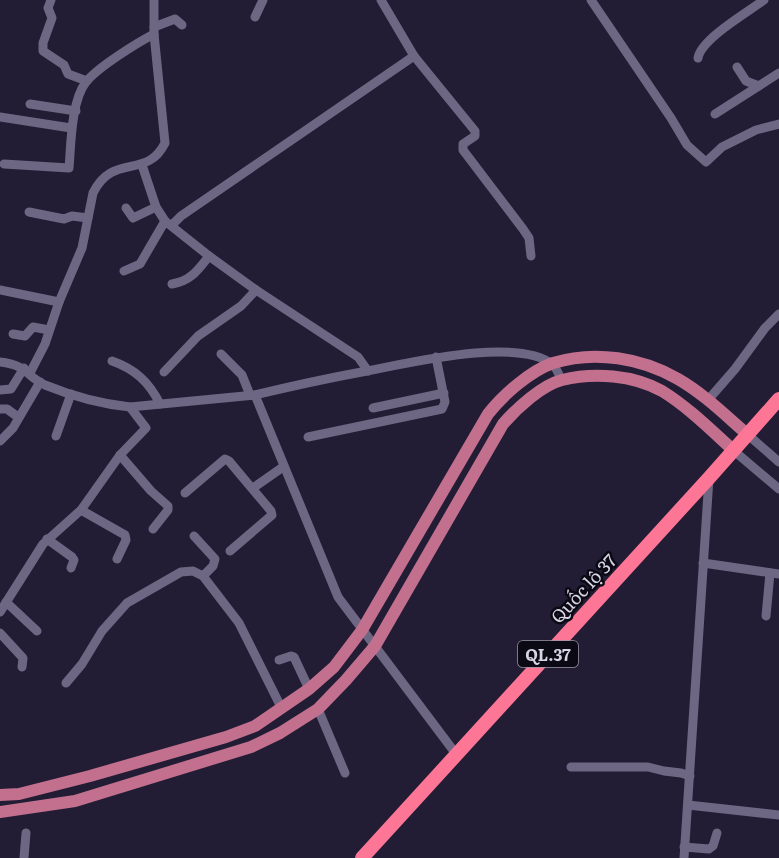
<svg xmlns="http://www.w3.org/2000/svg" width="779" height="858" font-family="Literata,serif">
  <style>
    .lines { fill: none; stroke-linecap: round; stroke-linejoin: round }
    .minor { stroke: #6d6783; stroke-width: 9 }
    .major { stroke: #c3708e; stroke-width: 12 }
    .highway { stroke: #fd7696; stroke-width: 14 }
    .labels { text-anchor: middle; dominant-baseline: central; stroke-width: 5; stroke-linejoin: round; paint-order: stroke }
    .shield { fill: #0b0913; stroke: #9a98a6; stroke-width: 1.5 }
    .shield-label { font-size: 16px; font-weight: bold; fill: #d7d5e5 }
    .street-label { font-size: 18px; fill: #d7d5e5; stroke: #0b0913 }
  </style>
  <rect width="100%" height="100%" fill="#221d34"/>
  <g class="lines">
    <g class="minor">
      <path d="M51,0l-3,8 4,10 -9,25v8l21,14 4,9 19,7"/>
      <path d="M381,0l33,56 61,75v5l-12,8v6l60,79 6,9 2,18"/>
      <path d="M591,0l80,118 16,27 19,17 16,-15 34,-17 23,-6"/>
      <path d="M255,17l8,-17"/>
      <path d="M154,27l21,-8 7,6"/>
      <path d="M698,58c3,-19 50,-46 66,-58"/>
      <path d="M737,67l9,14 13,5"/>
      <path d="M30,104l46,7"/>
      <path d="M715,114l64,-41"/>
      <path d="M0,117l71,11"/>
      <path d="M4,164l65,4c2,-23 2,-67 17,-86 12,-15 51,-39 68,-48"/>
      <path d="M142,165l14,42 9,14 44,35 47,34 102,67 10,14"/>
      <path d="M126,208l7,10 23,-11"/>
      <path d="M29,212l35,7 8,-3 16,2"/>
      <path d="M172,225l9,-9 233,-160"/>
      <path d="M124,271l16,-7 25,-43"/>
      <path d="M172,284c19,-3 26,-14 37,-28"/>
      <path d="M0,290l59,12"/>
      <path d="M13,334l12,2 8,-9 16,3"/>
      <path d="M221,354l21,21 8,20"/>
      <path d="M112,361c23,8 37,21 48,43"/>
      <path d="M0,362c28,3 25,14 45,23 27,11 56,19 85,22l125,-12 83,202 118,157"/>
      <path d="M164,372l34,-36 43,-30 15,-16"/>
      <path d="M30,373l15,-29 14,-42 23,-54 11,-55c20,-41 54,-13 72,-50l-11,-109v-34"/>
      <path d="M0,390l11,-1 13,-21"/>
      <path d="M255,395c37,-9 74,-17 112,-24 43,-8 149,-34 185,-7 5,4 7,11 9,16"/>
      <path d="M708,400l27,-31 30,-41 14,-14"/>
      <path d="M373,408l71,-15"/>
      <path d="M0,409h7l11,8"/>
      <path d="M747,434l32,28"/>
      <path d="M56,436l15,-42"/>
      <path d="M308,437l134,-28 3,-7 -9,-45"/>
      <path d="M0,441l13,-13 27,-46"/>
      <path d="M733,450l46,39"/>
      <path d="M120,455l31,36 17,15v4l-15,19"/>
      <path d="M253,488l30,-21"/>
      <path d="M185,493l40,-34 4,2 42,50 1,4 -42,36"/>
      <path d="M81,510l44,25 1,5 -9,19"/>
      <path d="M194,536l21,23 -2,7 -10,10"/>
      <path d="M47,539l25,18 2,3 -3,8"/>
      <path d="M703,563l76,11"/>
      <path d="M6,602l31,29"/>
      <path d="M0,612l43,-68 38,-34 39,-55 26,-27 -16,-21"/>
      <path d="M766,616l4,-43"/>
      <path d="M0,633l23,25 -1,9"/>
      <path d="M279,660l12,-4 3,1 15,32"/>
      <path d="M66,683l16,-19 20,-33 25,-28 54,-31 12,-1 10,5 36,47 43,86"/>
      <path d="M318,709l27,64"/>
      <path d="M571,767h77l16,4 17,2 9,3"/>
      <path d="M688,805l91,10"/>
      <path d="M684,847l25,2 4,-3 4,-13"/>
      <path d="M24,858l2,-25"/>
      <path d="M684,858l25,-380"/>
    </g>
    <g class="major">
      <path d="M0,795l19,-1 71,-18 136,-39 29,-11 54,-37 25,-22 28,-37 126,-216c15,-19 42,-43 65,-51 42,-13 89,-5 125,16 26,15 47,36 69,55"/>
      <path d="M0,812l75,-11 176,-54 29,-14 38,-24 28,-29 29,-34 128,-222c14,-16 39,-39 59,-44 32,-8 71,-5 100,11 26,16 49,39 71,59"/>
    </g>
    <path class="highway" d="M362,858l347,-380 70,-79"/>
  </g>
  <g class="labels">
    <rect class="shield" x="518" y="641" width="60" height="26" rx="4.5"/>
    <g class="shield-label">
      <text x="548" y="654">QL.37</text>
    </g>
    <g class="street-label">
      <text transform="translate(583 588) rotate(-47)">Quốc lộ 37</text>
    </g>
  </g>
</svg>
